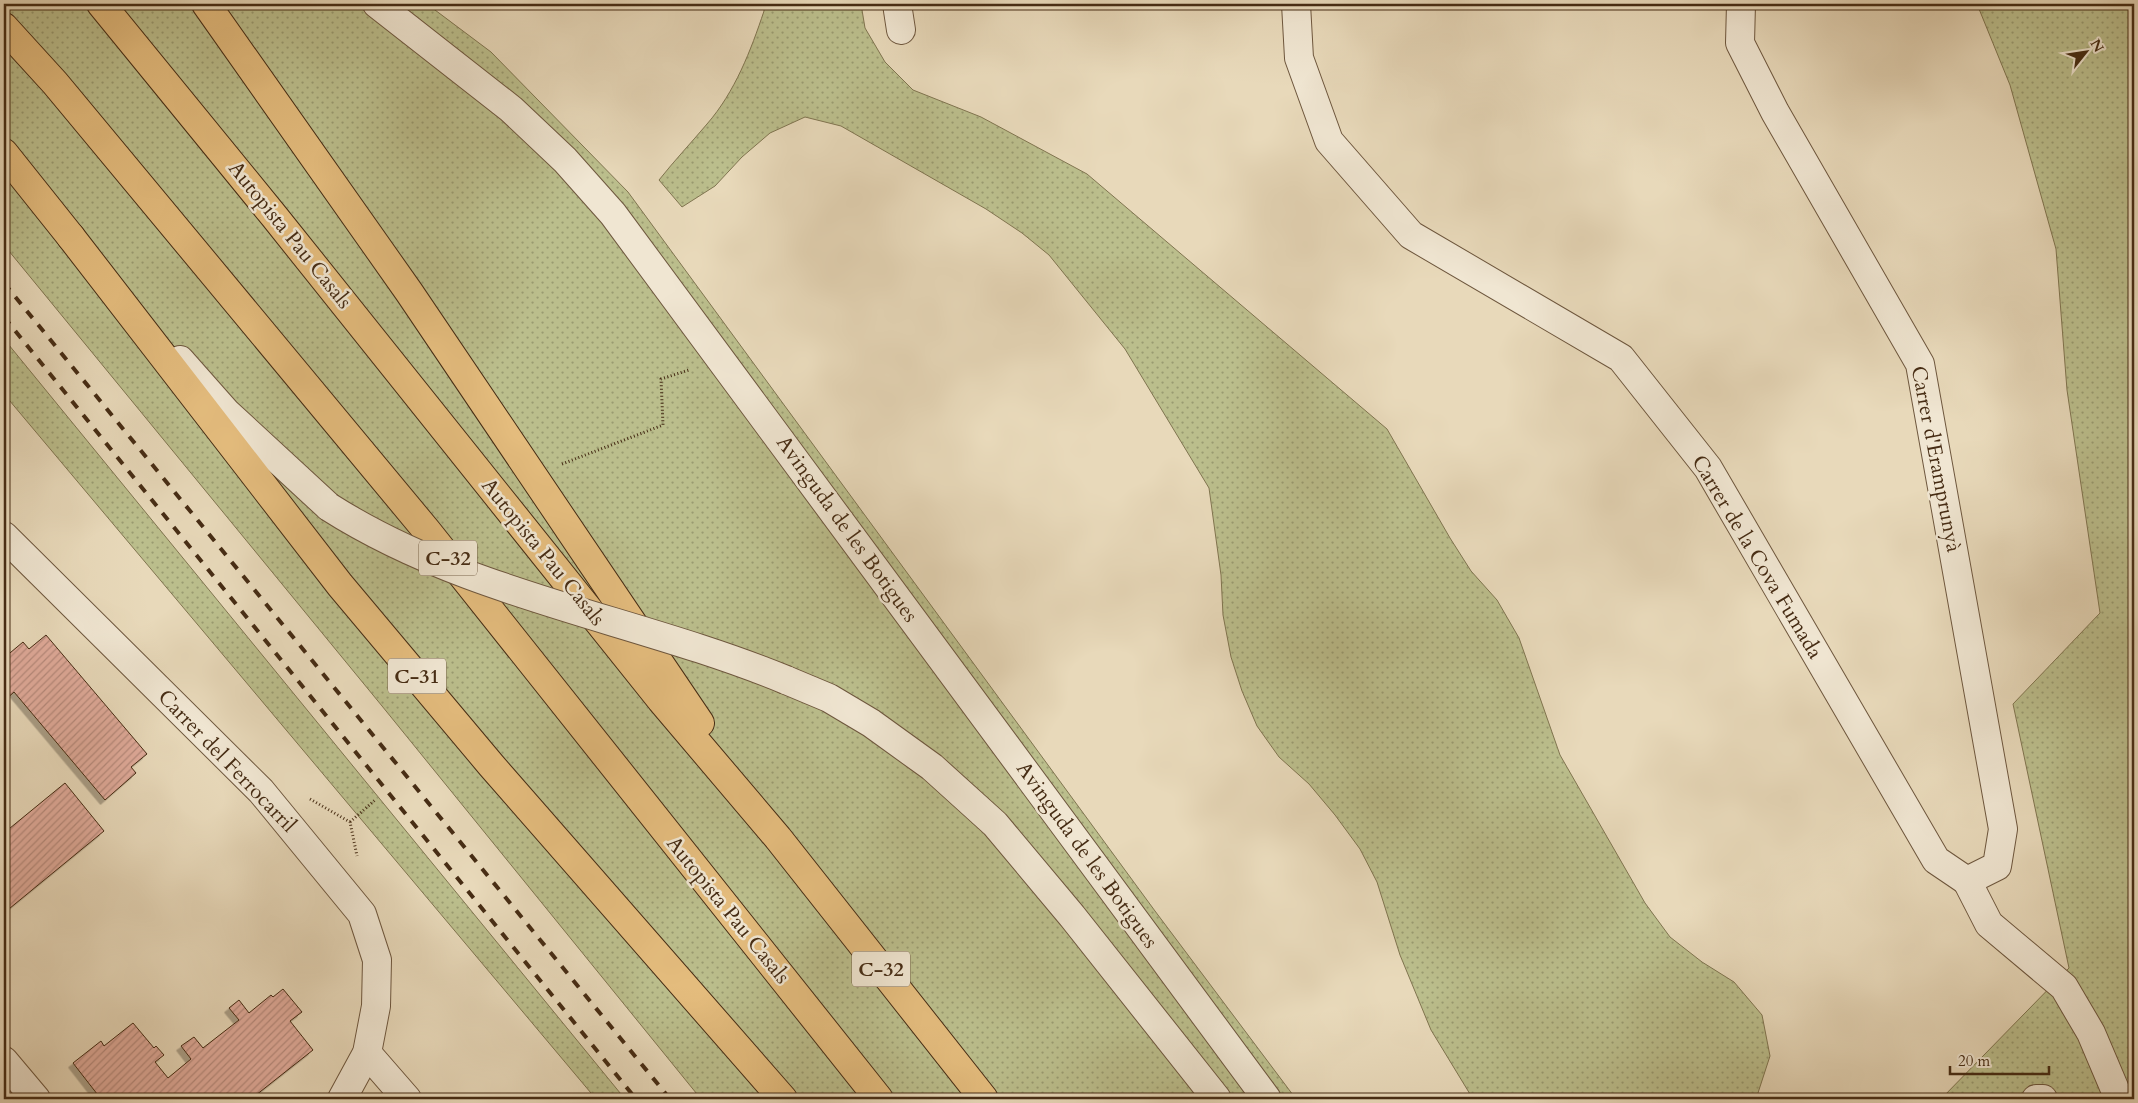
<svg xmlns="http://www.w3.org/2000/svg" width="2138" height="1103" font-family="Cardo,serif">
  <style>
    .grass { fill: url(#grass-dots); stroke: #807550 }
    .building { fill: url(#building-hatch); stroke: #462c14; filter: url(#shadow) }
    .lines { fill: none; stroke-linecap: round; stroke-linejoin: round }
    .minor-casing { stroke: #6e573e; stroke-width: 30 }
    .major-casing { stroke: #462c14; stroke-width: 30 }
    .highway-casing { stroke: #462c14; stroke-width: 30 }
    .path { stroke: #462c14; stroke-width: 3; stroke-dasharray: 1 2.5; stroke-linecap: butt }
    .minor { stroke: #f0e6d2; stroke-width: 28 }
    .major { stroke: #e4bc7d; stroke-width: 28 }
    .highway { stroke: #e4bc7d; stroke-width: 28 }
    .rail { stroke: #462c14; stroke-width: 4; stroke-dasharray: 9 9; stroke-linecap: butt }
    .minor-bridge-casing { stroke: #6e573e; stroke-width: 30; stroke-linecap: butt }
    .minor-bridge { stroke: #f0e6d2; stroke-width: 28 }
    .labels { text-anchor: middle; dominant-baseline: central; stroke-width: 5; stroke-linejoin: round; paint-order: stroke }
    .shield { fill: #f0e6d2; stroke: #79644d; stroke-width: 1 }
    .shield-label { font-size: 20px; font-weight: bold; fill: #462c14 }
    .street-label { font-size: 21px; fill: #462c14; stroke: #f0e6d2 }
  </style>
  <defs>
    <pattern id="grass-dots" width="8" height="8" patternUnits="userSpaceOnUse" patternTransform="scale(1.25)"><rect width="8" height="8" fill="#bbbe8c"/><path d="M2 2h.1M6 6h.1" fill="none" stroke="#9a9b71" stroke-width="1.8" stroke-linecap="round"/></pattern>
    <pattern id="building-hatch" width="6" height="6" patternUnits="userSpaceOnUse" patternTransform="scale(1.25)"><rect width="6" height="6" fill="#e0ab9b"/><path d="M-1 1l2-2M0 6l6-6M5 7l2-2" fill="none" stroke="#b78b7d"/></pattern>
    <filter id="shadow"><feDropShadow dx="-4.5" dy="4.5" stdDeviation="0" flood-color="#0004"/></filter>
  </defs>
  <rect width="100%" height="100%" fill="#e8d9ba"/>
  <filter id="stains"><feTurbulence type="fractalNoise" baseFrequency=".004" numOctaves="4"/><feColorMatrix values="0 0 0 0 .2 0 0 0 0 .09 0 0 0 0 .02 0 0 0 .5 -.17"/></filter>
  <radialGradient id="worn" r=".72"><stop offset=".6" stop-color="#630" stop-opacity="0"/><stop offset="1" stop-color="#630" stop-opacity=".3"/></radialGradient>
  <g class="grass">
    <path d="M4,4h423l64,48 137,140 527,719 141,188h-595l-319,-393 -378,-461z"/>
    <path d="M764,4h97l4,24 20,34 28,28 68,27 106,57 300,255 63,109 21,33 26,29 22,38 41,117 85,148 25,34 32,25 32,20 28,33 8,41 -14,43h-283l-42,-69 -31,-75 -23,-73 -17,-33 -25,-34 -26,-31 -30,-27 -22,-31 -15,-35 -11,-34 -8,-42 -2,-40 -12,-87 -84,-139 -76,-94 -27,-22 -36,-24 -145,-83 -36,-9 -35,16 -28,24 -27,29 -33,21 -23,-27c15,-19 32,-37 48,-56 28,-32 44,-74 57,-113z"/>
    <path d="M1977,4h157v1095h-193l128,-131 -56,-264 87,-91 -33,-223 -11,-141 -46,-164z"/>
    <path d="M4,339l621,760h-29l-592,-705z"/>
  </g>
  <g class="building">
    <path d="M46,635l101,119 -16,13 5,6 -31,27 -91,-108 -10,9v-43l19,-16 6,7z"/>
    <path d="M65,783l39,48 -100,82v-80z"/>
    <path d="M283,989l19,23 -12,9 23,29 -62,49h-150l-28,-36 28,-22 3,5 29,-23 21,25 2,-2 8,9 -9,7 13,16 23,-19 -10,-13 13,-9 9,11 36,-28 -10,-12 10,-8 10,13 22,-18 2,2z"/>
  </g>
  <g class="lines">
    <g class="minor-casing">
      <g id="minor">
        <path d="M377,4l134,105 54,51 48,54 654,885"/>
        <path d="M897,4l4,26"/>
        <path d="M1296,4l3,54 30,83 82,94 210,123 87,110 228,392 31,21 30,-15 6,-37 -83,-465 -145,-252 -35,-69 1,-39"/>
        <path d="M180,360l46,52 103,95"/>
        <path d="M4,536l257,255 101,123 15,46 -1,46 -9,47 -25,46"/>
        <path d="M786,680l43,18 42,25 61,44 63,57 77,92 145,183"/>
        <path d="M1967,881l22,43 75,63 27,46 28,66"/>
        <path d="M367,1053l40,46"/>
        <path d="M4,1061l32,38"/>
        <path d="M2036,1099h7"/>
      </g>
    </g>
    <g class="major-casing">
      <path id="major" d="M4,153l67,84"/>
    </g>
    <g class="highway-casing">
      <g id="highway">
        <path d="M101,4l173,212 387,484 117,138 206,261"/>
        <path d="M206,4l203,288 291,431"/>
        <path d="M4,27l51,56 372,448 452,568"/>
        <path d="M71,237l269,348 151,180 292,334"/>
      </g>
    </g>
    <g class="path">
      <path d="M562,464l101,-39 -2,-46 28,-9"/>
      <path d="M310,799l40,23 7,34"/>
      <path d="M350,822l25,-22"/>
    </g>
    <use href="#minor" class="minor"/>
    <use href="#major" class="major"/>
    <use href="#highway" class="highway"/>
    <g class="rail">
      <path d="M4,283l666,816"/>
      <path d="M4,317l632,782"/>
    </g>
    <g class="minor-bridge-casing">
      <path id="minor-bridge" d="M329,507c140,89 306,111 457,173"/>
    </g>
    <use href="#minor-bridge" class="minor-bridge"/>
  </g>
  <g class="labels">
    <g class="shield">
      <rect x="419" y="540.5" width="58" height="35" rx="4"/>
      <rect x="388" y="658.5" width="58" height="35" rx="4"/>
      <rect x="852" y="951.5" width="58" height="35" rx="4"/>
    </g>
    <g class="shield-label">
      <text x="448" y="558">C-32</text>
      <text x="417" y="676">C-31</text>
      <text x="881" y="969">C-32</text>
    </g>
    <g class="street-label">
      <text transform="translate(290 235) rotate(51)">Autopista Pau Casals</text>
      <text transform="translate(1936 459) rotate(79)">Carrer d'Eramprunyà</text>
      <text transform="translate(847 529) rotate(54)">Avinguda de les Botigues</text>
      <text transform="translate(543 552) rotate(51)">Autopista Pau Casals</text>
      <text transform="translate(1757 557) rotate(59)">Carrer de la Cova Fumada</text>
      <text transform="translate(227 761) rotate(46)">Carrer del Ferrocarril</text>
      <text transform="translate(1087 855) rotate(54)">Avinguda de les Botigues</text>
      <text transform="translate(728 910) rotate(51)">Autopista Pau Casals</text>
    </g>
  </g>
  <rect width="2138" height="1103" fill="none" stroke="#e8d9ba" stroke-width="20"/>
  <rect x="5" y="5" width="2128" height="1093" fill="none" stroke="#462c14" stroke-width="2.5"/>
  <rect x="10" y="10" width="2118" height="1083" fill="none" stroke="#462c14"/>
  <g transform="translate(2086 52) rotate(60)" stroke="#f0e6d2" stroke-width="4" paint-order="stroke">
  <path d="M0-4L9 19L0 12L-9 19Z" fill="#462c14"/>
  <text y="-8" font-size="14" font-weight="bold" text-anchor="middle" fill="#462c14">N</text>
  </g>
  <path d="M1950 1066v8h99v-8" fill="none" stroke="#462c14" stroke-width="2.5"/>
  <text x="1958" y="1066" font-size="15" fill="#462c14" stroke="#f0e6d2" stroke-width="4" paint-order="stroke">20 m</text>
  <rect width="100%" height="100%" filter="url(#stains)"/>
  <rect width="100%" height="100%" fill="url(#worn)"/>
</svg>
